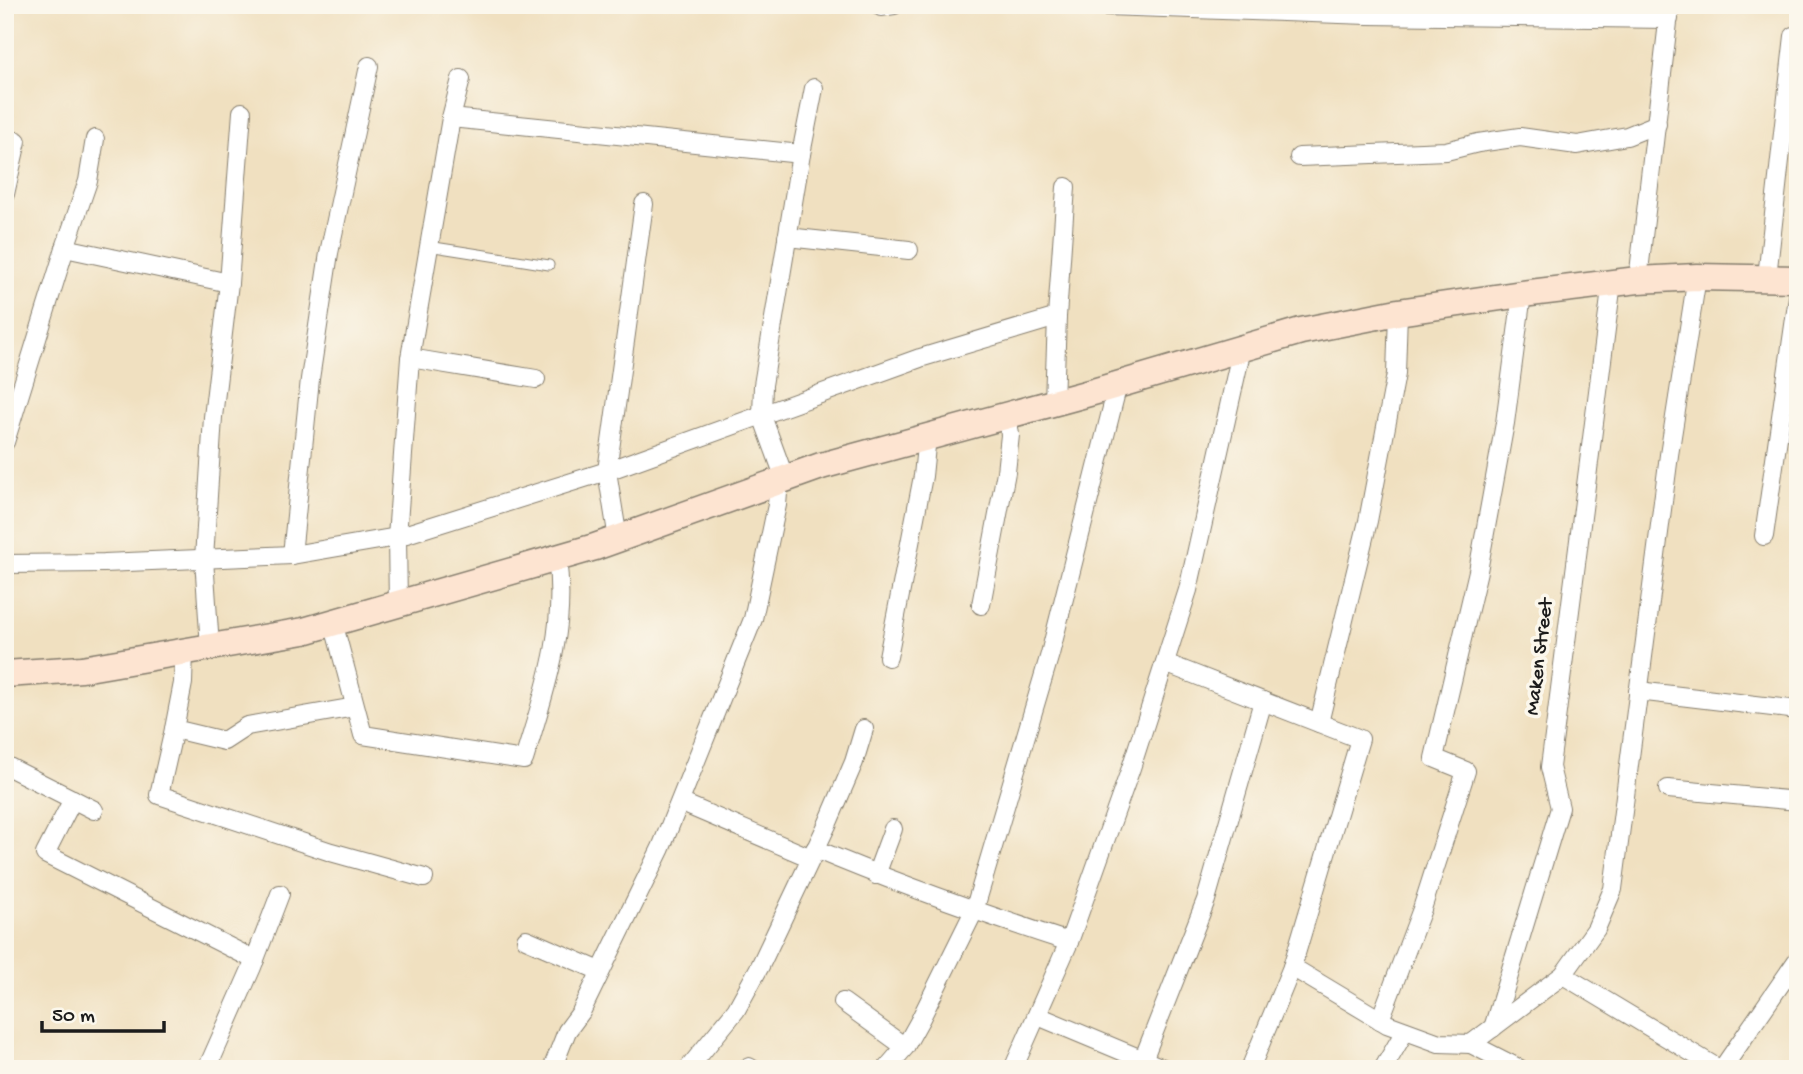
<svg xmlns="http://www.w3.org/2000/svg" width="1803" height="1074" font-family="'Gochi Hand',sans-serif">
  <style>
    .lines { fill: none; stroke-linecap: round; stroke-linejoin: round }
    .lane-casing { stroke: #867e6e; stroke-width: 11 }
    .street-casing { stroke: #867e6e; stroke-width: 20 }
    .secondary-casing { stroke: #867e6e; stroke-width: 29 }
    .lane { stroke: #fff; stroke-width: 9 }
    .street { stroke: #fff; stroke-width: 18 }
    .secondary { stroke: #fde4d1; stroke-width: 26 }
    .labels { text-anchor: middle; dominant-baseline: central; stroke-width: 7; stroke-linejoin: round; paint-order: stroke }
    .street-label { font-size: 21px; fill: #1c1c1c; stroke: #fbf7ec }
  </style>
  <rect width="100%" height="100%" fill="#fbf7ec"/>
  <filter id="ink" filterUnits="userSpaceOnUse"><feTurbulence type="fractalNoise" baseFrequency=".0143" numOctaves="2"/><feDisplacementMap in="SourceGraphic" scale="14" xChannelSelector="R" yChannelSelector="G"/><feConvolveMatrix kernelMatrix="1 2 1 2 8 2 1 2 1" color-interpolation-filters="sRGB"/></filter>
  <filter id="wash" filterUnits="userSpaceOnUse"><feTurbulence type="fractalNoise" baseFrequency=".00686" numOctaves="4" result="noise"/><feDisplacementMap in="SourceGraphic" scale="28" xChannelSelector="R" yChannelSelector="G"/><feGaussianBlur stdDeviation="1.57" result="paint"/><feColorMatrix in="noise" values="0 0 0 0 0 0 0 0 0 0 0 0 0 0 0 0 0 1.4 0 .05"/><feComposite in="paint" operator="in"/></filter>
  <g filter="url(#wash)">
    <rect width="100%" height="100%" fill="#f0e0c0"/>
  </g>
  <g filter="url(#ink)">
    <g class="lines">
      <g class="lane-casing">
        <path id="lane" d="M428,246l121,19"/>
      </g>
      <g class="street-casing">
        <g id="street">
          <path d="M1077,5l291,10 301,4"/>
          <path d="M881,7l13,-2"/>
          <path d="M1786,106l8,-70"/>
          <path d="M451,118l350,36"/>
          <path d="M1299,157l147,-6 32,-8 42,-6 57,8 50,-9 30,-12"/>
          <path d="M5,194l12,-53"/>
          <path d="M787,237l122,13"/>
          <path d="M65,248l23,-67 7,-42"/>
          <path d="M1767,277l19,-171 12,-4"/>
          <path d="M1638,280l32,-275"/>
          <path d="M410,358l126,21"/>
          <path d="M1054,402l3,-85 9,-130"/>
          <path d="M5,442l60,-194 164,35"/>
          <path d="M785,479l-23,-63 1,-31 38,-231 13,-66"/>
          <path d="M1764,536l34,-239"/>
          <path d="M618,539l-11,-68 37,-267"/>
          <path d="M292,555l18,-176 19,-126 40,-187"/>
          <path d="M5,564l99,-1 188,-8 105,-18 210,-66 313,-113 137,-41"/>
          <path d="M398,604l-1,-67 13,-179 41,-240 10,-39"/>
          <path d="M981,605l25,-133 4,-37 -3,-21"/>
          <path d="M333,622l30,113 161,25c21,-70 43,-128 33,-202"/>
          <path d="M210,647l-6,-88 9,-142 16,-134 13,-171"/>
          <path d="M184,651l-1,32 -9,46 50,12 23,-15 108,-19"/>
          <path d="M888,657l35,-181 4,-40"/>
          <path d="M1165,663l195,76 -68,228 -42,102"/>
          <path d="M1638,691l160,19"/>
          <path d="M1319,723l49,-202 28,-147 2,-62"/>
          <path d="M174,729l-15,66 172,57 93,26"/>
          <path d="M5,765l89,45"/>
          <path d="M1668,789l130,12"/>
          <path d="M73,799l-28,55 210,106"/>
          <path d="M680,802l131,56"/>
          <path d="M815,849c83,35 168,65 254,93"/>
          <path d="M876,875l17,-46"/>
          <path d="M526,939l74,32"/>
          <path d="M1292,967l95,57 52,19 32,1 92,-69 33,-46 17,-40 56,-434 28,-178"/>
          <path d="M1563,975l156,94"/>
          <path d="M843,1002l62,45"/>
          <path d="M1038,1016l127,53"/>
          <path d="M1380,1020l42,-111 44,-138 -32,-13 44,-187 27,-148 17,-129"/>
          <path d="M1493,1028l67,-220 -10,-41 62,-485"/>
          <path d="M1471,1044l49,25"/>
          <path d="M1143,1060l63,-160 57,-199"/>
          <path d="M749,1067l3,2"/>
          <path d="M207,1069l45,-102 28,-73"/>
          <path d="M552,1069l15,-38 14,-19 80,-164 92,-229 24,-114 2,-24"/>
          <path d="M688,1069l48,-59 24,-44 67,-141 27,-63 10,-33"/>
          <path d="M886,1069l19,-22 15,-27 54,-109 76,-257 68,-270"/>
          <path d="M1013,1069l56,-127 62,-174 57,-178 54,-242"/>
          <path d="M1383,1069l22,-38"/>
          <path d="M1722,1069l76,-110"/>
        </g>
      </g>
      <g class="secondary-casing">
        <path id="secondary" d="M5,674l77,-5 222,-38 291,-84 226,-81 272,-74 208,-61 97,-19 124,-18 116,-14 59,-3 101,2"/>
      </g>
      <use href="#lane" class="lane"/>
      <use href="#street" class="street"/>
      <use href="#secondary" class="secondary"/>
    </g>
  </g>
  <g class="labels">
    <g class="street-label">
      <text transform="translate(1541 657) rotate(-83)">Maken Street</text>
    </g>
  </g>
  <rect width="1803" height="1074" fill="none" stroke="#fbf7ec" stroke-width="28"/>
  <path d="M42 1021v10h122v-10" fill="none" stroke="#1c1c1c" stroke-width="3.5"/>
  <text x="52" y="1021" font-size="21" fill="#1c1c1c" stroke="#fbf7ec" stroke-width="5" paint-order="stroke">50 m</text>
</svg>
